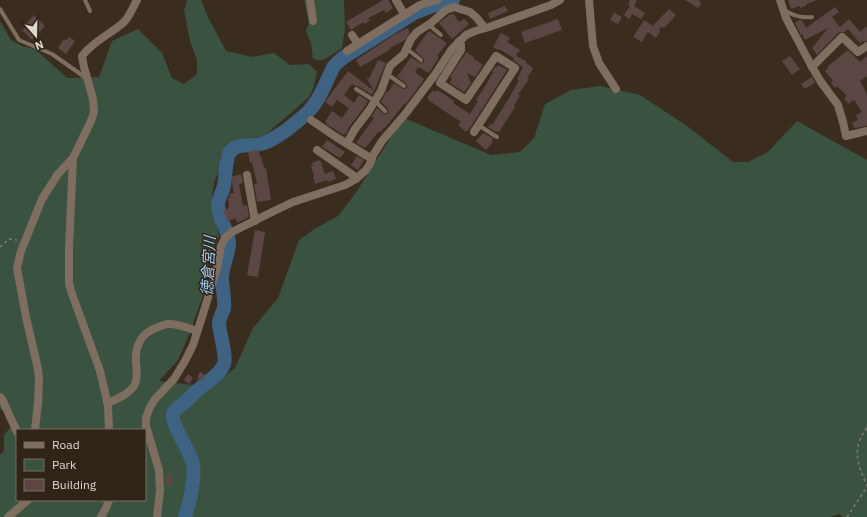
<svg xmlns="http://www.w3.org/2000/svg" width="867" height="517" font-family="'IBM Plex Sans','Noto Sans JP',sans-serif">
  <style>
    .green { fill: #3a5240; fill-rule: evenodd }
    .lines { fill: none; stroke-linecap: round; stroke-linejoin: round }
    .river { stroke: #3e6281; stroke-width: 14 }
    .building { fill: #5b4644 }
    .path { stroke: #867a70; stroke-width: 1.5; stroke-dasharray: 3 3; stroke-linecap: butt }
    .lane { stroke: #7f6e60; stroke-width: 4 }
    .street { stroke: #7f6e60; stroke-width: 8 }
    .labels { text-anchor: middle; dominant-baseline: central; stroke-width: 3; stroke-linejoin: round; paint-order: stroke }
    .water-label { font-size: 15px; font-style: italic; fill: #9fcef7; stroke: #302317 }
  </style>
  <rect width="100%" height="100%" fill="#3b2c20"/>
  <g class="green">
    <path d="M186,0h15l7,17 18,34 26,6 22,-4 16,12 19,-1 8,8 -4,17 -5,9 -44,38 -18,3 -10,4 -16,13v13l-6,13 -3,22 6,21 2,12 -11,23 -1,24 -18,51 -11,25 -19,21 52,6 24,-19 18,-40 25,-30 21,-58 17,-12 22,-12 17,-22 46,-73 3,-3 87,37 29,-3 14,-14 11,-34 26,-14 29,-4 40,9 47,31 46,36h15l20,-10 29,-31 70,39v357h-24l-4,-3 -9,3h-830v-62l4,-4v-16l6,-7 2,-9 -4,-6 -8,-4v-388l11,19 11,6 13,3 32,29 32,-1 13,-36 26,-12 24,24 10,25 12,6 13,-10v-14l-7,-19 -6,-31 3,-8zM17,430h128v70h-128z"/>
    <path d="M304,0h40l1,29 -3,19c-10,6 -17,15 -29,11l-2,-16 -5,-11 3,-10z"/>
  </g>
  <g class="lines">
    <path class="river" d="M185,517c5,-14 10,-39 8,-53 -2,-12 -23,-41 -20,-50 1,-5 7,-8 11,-11 5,-4 9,-10 15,-14 9,-8 21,-14 25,-25 3,-9 -5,-31 -5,-42 1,-5 4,-10 5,-14 1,-11 -2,-20 -2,-30 0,-12 6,-22 7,-33 0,-14 -8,-22 -10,-34 -1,-3 -1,-6 -1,-9 2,-6 5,-11 6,-17 2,-10 1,-25 6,-33 9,-11 23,-4 34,-9 16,-6 31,-19 44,-31 10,-10 15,-23 21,-36 2,-3 3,-8 6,-11 2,-3 6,-5 9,-8l70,-44 18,-7 21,-6"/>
  </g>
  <g class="building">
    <path d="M383,0h5l5,8 -7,5 -2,-3 -16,8 2,3 -6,3 -1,-2 -12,8 -5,-8z"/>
    <path d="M630,0h7l-3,6 11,7 -4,6 -9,-5 -3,5 -5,-4 6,-9 -2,-1z"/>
    <path d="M685,0h14l2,4 -3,4z"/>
    <path d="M788,0h27v1l-9,3 1,1 -7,3v-2l-9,3z"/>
    <path d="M505,6l3,5 -18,8 -2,-6z"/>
    <path d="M835,7l4,5 -7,5 8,10 9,-8 11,13 7,-6v15l-3,1 -1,-1 -3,2 -12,-14 -4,3h-3l-3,1 -21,22 -5,-7 16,-20 -23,12 -3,-6 -1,1 -6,-12 4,-3h3l4,8z"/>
    <path d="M669,9l7,6 -11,12 -6,1 1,4 -4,6 -8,-6 -6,10 -9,-5 11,-17 9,6z"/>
    <path d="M453,13l6,9 5,-3 5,5 -17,15 -13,-16 10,-8h1z"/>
    <path d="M614,13l8,4 -4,7 -8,-4z"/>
    <path d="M34,15l11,11 -13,14 -10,-10 4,-3 -1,-2z"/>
    <path d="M558,19l4,11 -37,13 -4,-11z"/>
    <path d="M407,28l3,4 -5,8 -15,8 1,1 -31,18 -4,-7 38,-25z"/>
    <path d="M429,31l18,12 -10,13 2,1 -10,16 -11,-6 -3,5 9,7 -12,17 -7,9 -1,-1 -19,24 -1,-1 -3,5 -2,-1 -14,17 -9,-5 18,-25 -2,-2 5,-8 7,6 4,-1v-4l-7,-7 6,-11 1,1 6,-9 9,6 4,-1v-2l-1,-3 -9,-6 10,-14 4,-6 9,6 4,-1v-3l-1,-1 -8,-7 5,-9v1z"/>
    <path d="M501,33l9,5 -3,4 13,8 -4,6 10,5v2l5,3 2,3 -6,9 2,1 -4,6 -2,2 -5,8h2l-6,11 1,1 -5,8 -11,17 -2,-1 -1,1 -8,-5 3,-3 1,1 17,-27 10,-18 -2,-1 6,-12 -10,-7 1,-2 -15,-9 -1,1 -5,-3z"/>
    <path d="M69,37l6,4 -9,13 -8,-6 5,-8 1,1 1,-2 1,1z"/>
    <path d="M848,50l12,12 7,-6v20l-7,5 7,13v32l-13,2 -2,-5 6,-3 -2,-5 6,-3 -8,-12 -6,4 -4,-6 3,-2 -10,-10 -2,2 -4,-5 2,-2 -8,-10 3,-3 -1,-1z"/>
    <path d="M466,52l8,5 -1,1 10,7 -8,12 -8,-4 4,10 -6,8 -1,1 -14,-9 2,-5 -2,-1 7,-11 7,-10 2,1 -2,-2z"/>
    <path d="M790,56l10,13 -8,6 -10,-14z"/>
    <path d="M378,60l8,3 -12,28 -8,-14 3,2z"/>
    <path d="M498,65l9,5 -37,58 -4,4 -8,-7 3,-3 -33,-22 1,-1 -2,-1 6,-8 2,2 2,-2 7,4 10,7 -1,2 17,11 8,-13 -2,-1 5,-8h1l11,-20h-1l3,-5h2z"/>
    <path d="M348,71l26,20 -2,4 -14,-9h-3l-3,-2 -8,11 10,8 5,-8 9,6 -5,8 -14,18 -3,7 -1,-1 -1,2 -18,-11 1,-1 -2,-1 7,-11 10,7 7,-10 -12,-8 -5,7 -7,-5z"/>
    <path d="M812,77l3,6 -10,6 -4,-5z"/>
    <path d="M483,133l10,5 -1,3 1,1 -7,8 -10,-9z"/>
    <path d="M327,140l18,12 -5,6 -18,-11z"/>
    <path d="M258,150l2,6h1l3,12h2l5,32 -14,2 -3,-18h3l-5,-22 -2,1 -2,-11z"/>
    <path d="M357,156l7,4 -6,10 -7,-5z"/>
    <path d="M320,160l5,14 8,-3 3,8 -8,3 -1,-2 -12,4 -2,-8h1l-3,-10h2l-1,-3z"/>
    <path d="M241,174l2,9 -4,1 4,22 4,-1 2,12 -12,6 -1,-5 -8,3 -5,-10 6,-3 -1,-10h2l-1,-4 5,-1 -3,-16z"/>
    <path d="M255,230l10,2 -7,45 -11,-2z"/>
    <path d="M200,372l5,3 -3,6 -5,-3z"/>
    <path d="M188,374l5,4 -4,6 -5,-4z"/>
    <path d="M171,474l2,11 -7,1 -1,-11z"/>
  </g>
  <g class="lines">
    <g class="path">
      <path d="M0,247l9,-8 8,1"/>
      <path d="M867,428c-4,5 -6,9 -8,14 -5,16 2,29 8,44"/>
      <path d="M847,517l20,-30"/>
    </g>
    <g class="lane">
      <path d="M85,0l5,11"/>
      <path d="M0,9l19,31 33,14 34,24"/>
      <path d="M784,10c10,6 17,8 28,7"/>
      <path d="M429,25l12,10"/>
      <path d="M407,49l14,11"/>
      <path d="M387,74l17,12"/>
      <path d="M356,89l19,12 10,10"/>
      <path d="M478,125l19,12"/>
    </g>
    <g class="street">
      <path d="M310,0l3,21"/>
      <path d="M396,0l8,14"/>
      <path d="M589,0l4,46 6,17 17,26"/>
      <path d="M780,0l6,18 26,49 9,15 17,23 5,17 3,14 21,-5"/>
      <path d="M352,35l6,9"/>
      <path d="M459,41l2,4v5l-21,33 26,17 30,-44 19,12 -41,64"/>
      <path d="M347,51l73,-46 17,-5"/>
      <path d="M812,67l30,-30 16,15 9,-6"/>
      <path d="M311,120l25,17 36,22"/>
      <path d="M347,143l8,-14 13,-17 13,-21 9,-25 14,-12 7,-15 6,-7 14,-9 15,-13 8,-3 16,5 6,5 9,11"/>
      <path d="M317,150l40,28"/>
      <path d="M73,158l-4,89v36l2,8 29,80 8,34 1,25"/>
      <path d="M247,175l8,46"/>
      <path d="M0,397l2,2 15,33"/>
      <path d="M107,403c9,-3 24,-10 28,-19 4,-8 0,-21 1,-30 2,-15 9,-22 22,-27 3,-1 6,-2 9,-3 10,-1 21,4 30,7"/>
      <path d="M35,430l3,-27 1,-23 -1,-11 -12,-52 -9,-49 4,-17 21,-52 16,-25 15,-16 18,-37 3,-9 -1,-13 -9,-32 -2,-11c11,-15 29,-22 42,-34 6,-6 9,-15 13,-22"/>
      <path d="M8,517l20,-17"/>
      <path d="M101,517l5,-9 3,-8"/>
      <path d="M157,517l3,-27 -1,-20 -13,-44v-8l4,-11 5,-8 19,-20 11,-18 8,-16 10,-31 14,-46 4,-22 4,-8 7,-6 42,-21 19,-9 52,-17 11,-6 10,-9 5,-8 1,-5 10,-16 24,-28 28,-37 18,-27 14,-14 9,-4 14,-4 62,-22 9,-5"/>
    </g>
  </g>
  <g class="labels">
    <g class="water-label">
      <text transform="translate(208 266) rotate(-87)">徳倉宮川</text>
    </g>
  </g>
  <rect x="16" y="429" width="130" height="72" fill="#302317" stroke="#766b61"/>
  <rect x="24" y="442" width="20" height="6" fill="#7f6e60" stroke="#766b61"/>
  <text x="52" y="449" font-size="12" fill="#e0d7cf">Road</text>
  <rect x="24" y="459" width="20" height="12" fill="#3a5240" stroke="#766b61"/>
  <text x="52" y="469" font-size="12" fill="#e0d7cf">Park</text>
  <rect x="24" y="479" width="20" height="12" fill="#5b4644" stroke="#766b61"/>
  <text x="52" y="489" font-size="12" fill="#e0d7cf">Building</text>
  <g transform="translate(36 36) rotate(160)" stroke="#302317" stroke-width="3" paint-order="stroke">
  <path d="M0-3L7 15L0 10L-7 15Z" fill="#e0d7cf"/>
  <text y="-6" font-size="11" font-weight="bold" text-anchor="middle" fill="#e0d7cf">N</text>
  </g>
</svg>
